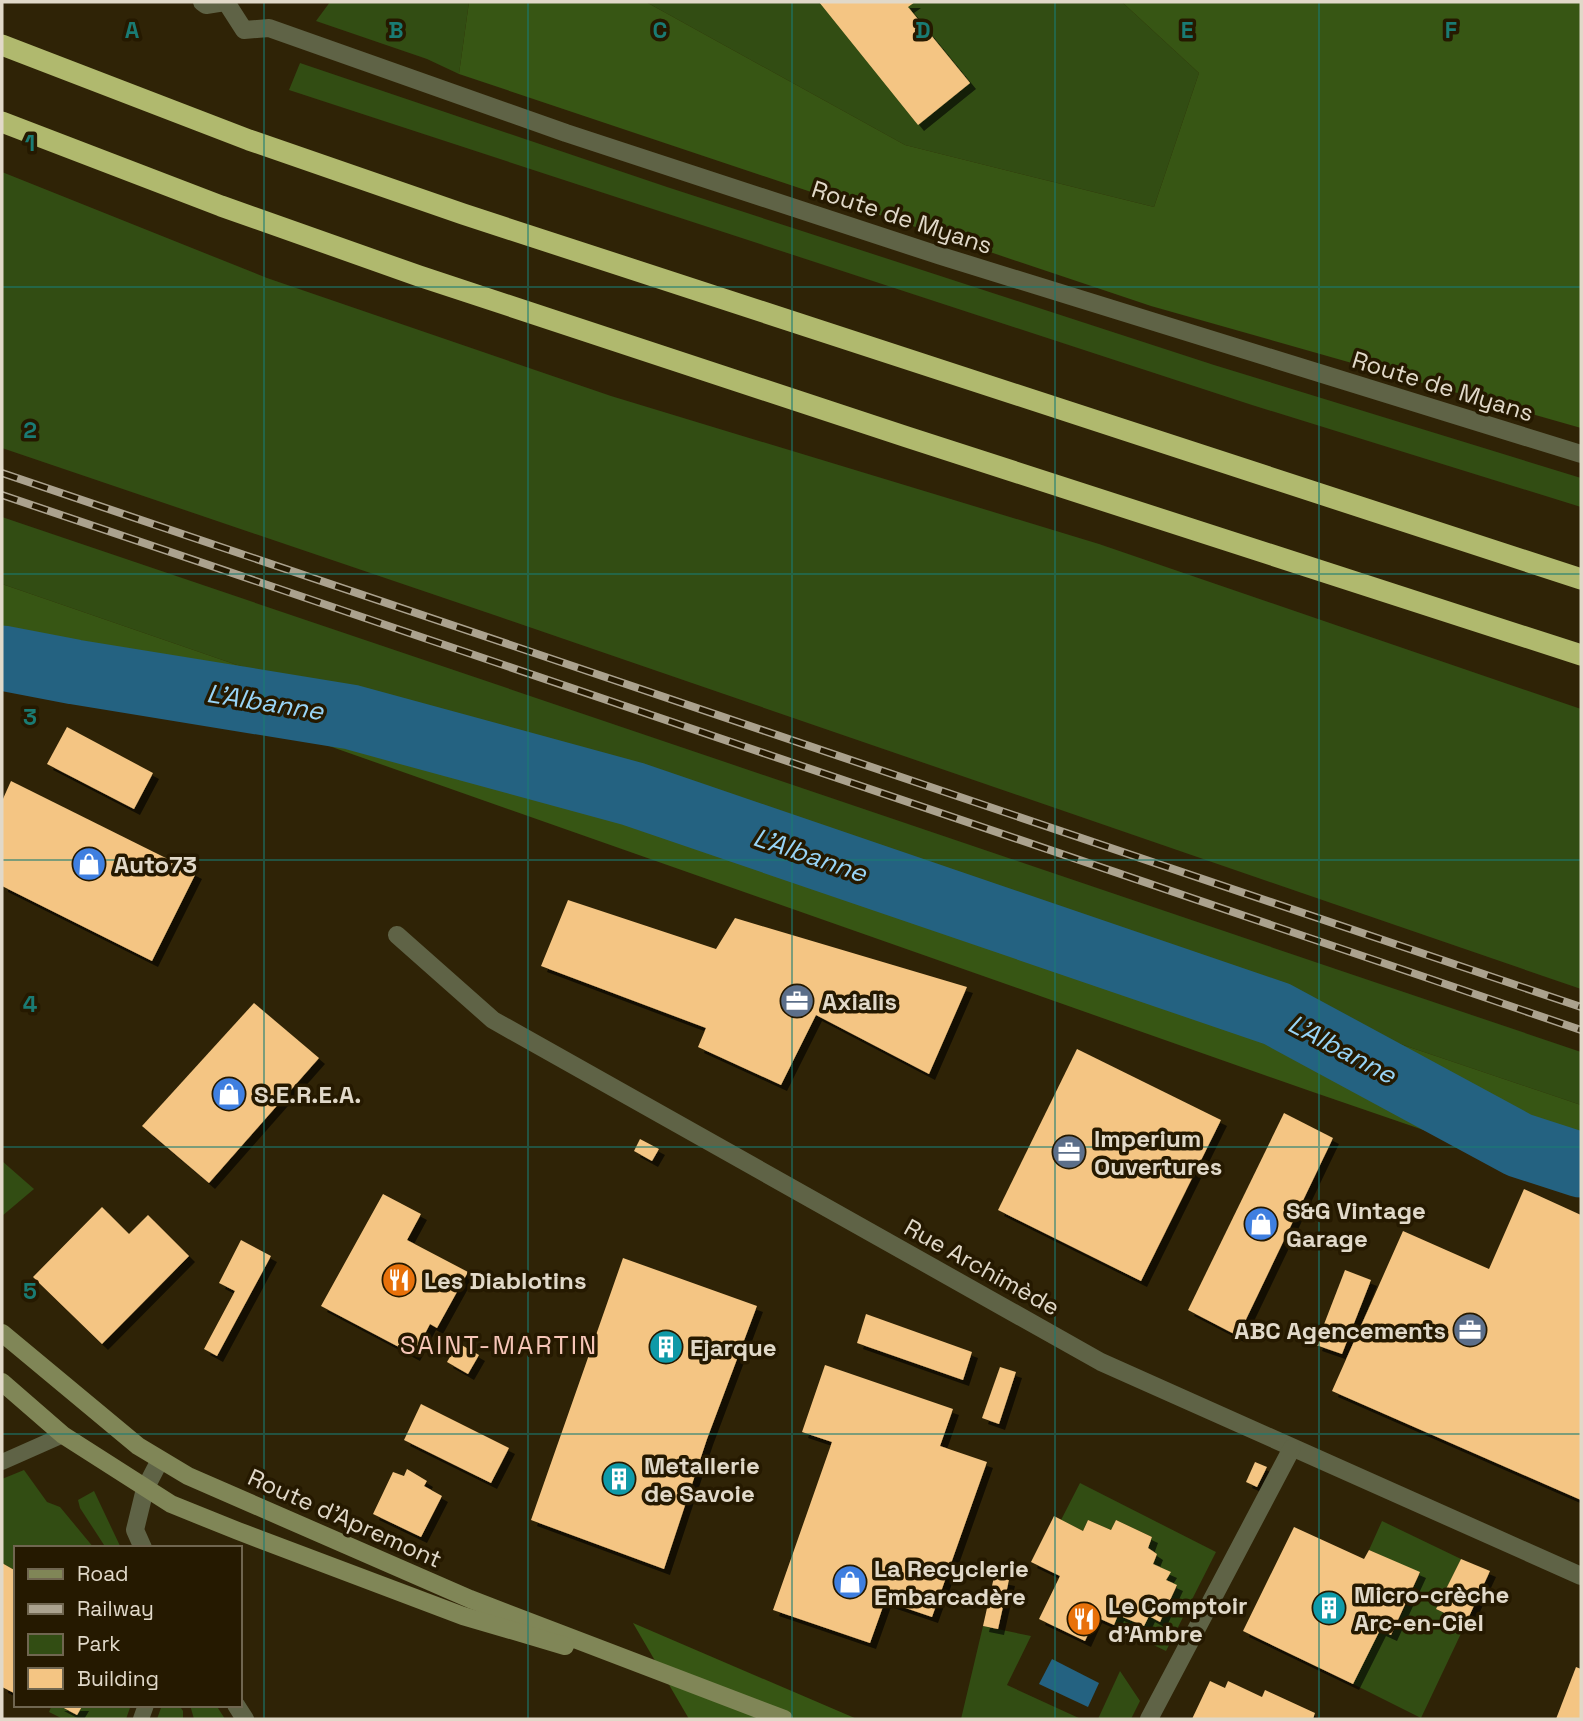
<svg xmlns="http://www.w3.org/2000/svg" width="1583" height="1721" font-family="'Space Grotesk',sans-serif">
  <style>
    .green { fill: #324d13 }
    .forest { fill: #375614 }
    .water { fill: #246281 }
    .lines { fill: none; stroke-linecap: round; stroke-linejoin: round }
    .river { stroke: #246281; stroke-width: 65 }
    .building { fill: #f4c583; filter: url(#shadow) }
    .service { stroke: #5f6346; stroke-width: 16 }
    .minor { stroke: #5f6346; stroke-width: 18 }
    .tertiary { stroke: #5f6346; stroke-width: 18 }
    .secondary { stroke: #808657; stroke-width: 18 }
    .motorway { stroke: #b0b96e; stroke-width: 21 }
    .rail-casing { stroke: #aba28e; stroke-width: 8 }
    .rail { stroke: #251900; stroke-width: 5; stroke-dasharray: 16; stroke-linecap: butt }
    .grid { fill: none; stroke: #1a7b73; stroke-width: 2; stroke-opacity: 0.55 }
    .labels { text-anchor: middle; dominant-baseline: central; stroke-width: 7; stroke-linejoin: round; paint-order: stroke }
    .street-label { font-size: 24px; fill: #e1d9c9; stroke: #251900 }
    .poi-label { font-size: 24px; font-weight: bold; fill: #e1d9c9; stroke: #251900; text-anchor: start }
    .water-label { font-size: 26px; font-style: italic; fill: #98d4f6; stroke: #251900 }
    .neighbourhood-label { font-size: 26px; letter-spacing: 2px; fill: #f6c5b7; stroke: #251900 }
    .grid-label { font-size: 23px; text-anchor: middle; font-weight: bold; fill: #1a7b73; stroke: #251900; stroke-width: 7; stroke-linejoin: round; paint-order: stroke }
  </style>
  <defs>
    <filter id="shadow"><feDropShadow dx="6" dy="6" stdDeviation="0" flood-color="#0009"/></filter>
  </defs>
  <rect width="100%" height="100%" fill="#2f2306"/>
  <g class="green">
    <path d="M330,2h139l-10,72 -32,-15 -111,-38z"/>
    <path d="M646,2h476l77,71 -45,134 -249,-62z"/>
    <path d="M300,63l367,124 547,178 367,113v29l-329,-102 -963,-315z"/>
    <path d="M2,172l265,106 344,118 488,148 482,165v280l-1081,-372 -498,-169z"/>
    <path d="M2,517l1579,535v53l-1004,-339 -340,-101 -235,-81z"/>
    <path d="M2,1161l32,28 -32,27z"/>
    <path d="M24,1470l23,32 13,5 34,41h-78v23l-14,-8v-84z"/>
    <path d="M1080,1483l136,69 -50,99 -52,-25 4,-11 26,11 5,-10 11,6 17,-36 -11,-6 4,-8 -17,-8 4,-10 -9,-6 4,-11 -36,-17 -5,10 -23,-10 -5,11 -22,-11z"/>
    <path d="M94,1491l27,57h-15l-26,-40 -2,-8z"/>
    <path d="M1382,1521l79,38 -25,50 30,14 -45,95 -68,-34 27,-54 12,5 28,-62 -51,-23z"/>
    <path d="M983,1626l48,10 -24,49 74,34h-120z"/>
    <path d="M1120,1671l20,30 -9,18h-33z"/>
    <path d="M52,1705h6l18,10 7,-10h48l-5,14h-63l-14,-7z"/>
    <path d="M162,1705h17l4,6v7l-26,1z"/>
    <path d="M190,1705h26l9,14h-31z"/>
  </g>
  <g class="forest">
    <path d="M469,2h177l259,143 249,62 45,-134 -77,-71h459v426l-430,-122 -692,-232z"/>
    <path d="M2,584l235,81 340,101 1004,339v79l-271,-93 -1308,-460z"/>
    <path d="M633,1623l224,96h-168z"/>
  </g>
  <path class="water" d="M1052,1659l47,24 -11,24 -49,-23z"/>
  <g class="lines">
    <path class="river" d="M2,658l73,14 276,45 282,77 644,220 242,131 62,20"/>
  </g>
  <g class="building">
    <path d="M819,2h96l-7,5 62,76 -52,42z"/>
    <path d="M67,727l86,46 -19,36 -87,-45z"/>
    <path d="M11,781l185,92 -44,88 -150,-75v-85z"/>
    <path d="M568,900l148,49 19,-31 232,69 -38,87 -113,-59 -35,70 -83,-38 8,-19 -165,-62z"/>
    <path d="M254,1003l65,55 -110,125 -67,-57z"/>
    <path d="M1077,1049l144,71 -80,161 -143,-71z"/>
    <path d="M1284,1113l49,25 -95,198 -50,-26z"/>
    <path d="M640,1139l19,10 -7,12 -18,-10z"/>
    <path d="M1524,1189l57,26v285l-249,-109 71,-160 86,38z"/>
    <path d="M383,1194l38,20 -14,26 61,32 -31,56 -7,-4 -16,31 -93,-49z"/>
    <path d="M102,1207l27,27 19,-19 41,41 -87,88 -69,-67z"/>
    <path d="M241,1240l30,16 -54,100 -13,-7 31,-58 -16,-8z"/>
    <path d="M623,1258l134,48 -50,133 -43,130 -133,-49z"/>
    <path d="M1345,1270l26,10 -29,74 -26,-9z"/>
    <path d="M866,1314l106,38 -9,28 -106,-37z"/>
    <path d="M458,1343l21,12 -11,19 -21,-12z"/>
    <path d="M825,1365l128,44 -13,37 47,16 -55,155 -47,-16 -15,42 -97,-33 59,-168 -30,-10z"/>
    <path d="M1000,1367l16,5 -17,52 -17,-6z"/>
    <path d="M421,1404l88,44 -18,35 -87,-43z"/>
    <path d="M1255,1462l12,5 -10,20 -11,-5z"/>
    <path d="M407,1469l20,12 -3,5 18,10 -21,41 -48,-23 20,-42 11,4z"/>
    <path d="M1054,1516l29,15 5,-11 23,10 5,-10 36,17 -4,11 9,6 -4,10 18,8 -5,8 11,5 -17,37 -11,-6 -5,10 -26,-11 -4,10 -18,-8 -11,24 -46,-22 21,-43 -29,-14z"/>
    <path d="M1294,1527l70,32 5,-9 51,22 -29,63 -11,-5 -27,54 -110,-53z"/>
    <path d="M1461,1559l29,12 -24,52 -30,-14z"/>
    <path d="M2,1563l14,8v123l-14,-7z"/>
    <path d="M994,1577l15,3 -11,49 -15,-3z"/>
    <path d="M1576,1667l5,2v50h-25z"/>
    <path d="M1210,1681l15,7 3,-7 34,16 3,-7 50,23 -2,6h-121z"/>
    <path d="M58,1705h25l-6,10z"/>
  </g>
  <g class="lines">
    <g class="service">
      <path d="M2,1462l61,-27"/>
      <path d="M141,1719l5,-14"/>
    </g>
    <g class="minor">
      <path d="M397,935l96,85 608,342 480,214"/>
      <path d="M143,1548l-8,-18 10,-41 15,-29"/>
      <path d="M236,1705l9,14"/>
      <path d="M1149,1719l143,-271"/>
    </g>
    <g class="tertiary">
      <path d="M202,2l4,3 19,-3"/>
      <path d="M226,2l18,28 25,-2 297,105 375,123 640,198"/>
    </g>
    <g class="secondary">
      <path d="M2,1333l136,113 50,30 282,123 314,120"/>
      <path d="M2,1382l61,53 108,69 67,27 225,85 102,30"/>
    </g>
    <g class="motorway">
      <path d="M2,45l247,95 214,74 1118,365"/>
      <path d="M2,122l219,84 198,70 488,161 674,218"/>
    </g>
    <g class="rail-casing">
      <g id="rail">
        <path d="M2,473l1579,534"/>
        <path d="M2,495l1579,535"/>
      </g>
    </g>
    <use href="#rail" class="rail"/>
  </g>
  <path class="grid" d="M264,2v1717M528,2v1717M792,2v1717M1055,2v1717M1319,2v1717M2,287h1579M2,574h1579M2,860h1579M2,1147h1579M2,1434h1579"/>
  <defs>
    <g id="shop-disc" transform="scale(1.75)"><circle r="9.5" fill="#3f7fe0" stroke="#251900"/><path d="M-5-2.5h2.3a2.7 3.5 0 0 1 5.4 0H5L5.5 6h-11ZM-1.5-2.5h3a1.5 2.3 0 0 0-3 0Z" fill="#fff"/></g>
    <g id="office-disc" transform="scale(1.75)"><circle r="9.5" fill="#5c6f8a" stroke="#251900"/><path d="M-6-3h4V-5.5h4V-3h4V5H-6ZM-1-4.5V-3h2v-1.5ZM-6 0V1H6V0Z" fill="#fff"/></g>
    <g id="restaurant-disc" transform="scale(1.75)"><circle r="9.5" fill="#e8710a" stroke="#251900"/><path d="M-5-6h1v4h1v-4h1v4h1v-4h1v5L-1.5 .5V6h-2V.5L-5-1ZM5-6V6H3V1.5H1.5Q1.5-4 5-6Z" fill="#fff"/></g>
    <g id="building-disc" transform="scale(1.75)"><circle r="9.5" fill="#0f9aa8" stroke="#251900"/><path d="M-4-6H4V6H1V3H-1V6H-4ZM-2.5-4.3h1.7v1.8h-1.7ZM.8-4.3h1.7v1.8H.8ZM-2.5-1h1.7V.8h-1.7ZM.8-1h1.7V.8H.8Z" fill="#fff"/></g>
  </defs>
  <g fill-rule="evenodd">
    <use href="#shop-disc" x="89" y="864"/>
    <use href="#office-disc" x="797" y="1001"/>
    <use href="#shop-disc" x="229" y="1094"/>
    <use href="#office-disc" x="1069" y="1152"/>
    <use href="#shop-disc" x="1261" y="1224"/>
    <use href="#restaurant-disc" x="399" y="1280"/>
    <use href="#office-disc" x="1470" y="1330"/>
    <use href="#building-disc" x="666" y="1347"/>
    <use href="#building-disc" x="619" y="1479"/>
    <use href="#shop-disc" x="850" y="1582"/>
    <use href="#building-disc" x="1329" y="1608"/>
    <use href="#restaurant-disc" x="1084" y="1619"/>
  </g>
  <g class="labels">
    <g class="street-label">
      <text transform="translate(902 217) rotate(18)">Route de Myans</text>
      <text transform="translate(1443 386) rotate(17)">Route de Myans</text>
      <text transform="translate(982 1267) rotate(29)">Rue Archimède</text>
      <text transform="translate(345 1518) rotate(24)">Route d'Apremont</text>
    </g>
    <g class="poi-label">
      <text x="114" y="864">Auto73</text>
      <text x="822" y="1001">Axialis</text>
      <text x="254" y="1094">S.E.R.E.A.</text>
      <text x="1094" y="1138">Imperium<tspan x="1094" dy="28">Ouvertures</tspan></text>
      <text x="1286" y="1210">S&amp;G Vintage<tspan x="1286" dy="28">Garage</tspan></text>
      <text x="424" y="1280">Les Diablotins</text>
      <text x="1446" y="1330" text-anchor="end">ABC Agencements</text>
      <text x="690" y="1347">Ejarque</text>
      <text x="644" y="1465">Metallerie<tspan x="644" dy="28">de Savoie</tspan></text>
      <text x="874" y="1568">La Recyclerie<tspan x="874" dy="28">Embarcadère</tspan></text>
      <text x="1354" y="1594">Micro-crèche<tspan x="1354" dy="28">Arc-en-Ciel</tspan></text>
      <text x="1108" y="1605">Le Comptoir<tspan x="1108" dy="28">d'Ambre</tspan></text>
    </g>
    <g class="water-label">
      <text transform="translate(265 702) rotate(9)">L'Albanne</text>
      <text transform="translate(810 855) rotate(19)">L'Albanne</text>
      <text transform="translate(1342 1049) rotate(28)">L'Albanne</text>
    </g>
    <g class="neighbourhood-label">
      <text x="499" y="1345">SAINT-MARTIN</text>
    </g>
  </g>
  <g class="grid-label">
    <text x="132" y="38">A</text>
    <text x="396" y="38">B</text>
    <text x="660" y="38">C</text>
    <text x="923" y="38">D</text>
    <text x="1187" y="38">E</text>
    <text x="1451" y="38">F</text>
    <text x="30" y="151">1</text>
    <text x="30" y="438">2</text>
    <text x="30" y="725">3</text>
    <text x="30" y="1012">4</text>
    <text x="30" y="1299">5</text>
  </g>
  <rect width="1583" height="1721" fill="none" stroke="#e1d9c9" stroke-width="7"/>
  <rect x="14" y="1546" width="228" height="161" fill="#251900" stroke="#706650" stroke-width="2"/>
  <rect x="28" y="1569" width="35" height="10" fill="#808657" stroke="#706650" stroke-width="2"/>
  <text x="77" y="1581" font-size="21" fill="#e1d9c9">Road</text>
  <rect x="28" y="1604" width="35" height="10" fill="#aba28e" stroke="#706650" stroke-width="2"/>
  <text x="77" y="1616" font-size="21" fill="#e1d9c9">Railway</text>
  <rect x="28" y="1634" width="35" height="21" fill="#324d13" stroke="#706650" stroke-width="2"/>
  <text x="77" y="1651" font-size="21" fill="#e1d9c9">Park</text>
  <rect x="28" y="1668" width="35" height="21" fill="#f4c583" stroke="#706650" stroke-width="2"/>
  <text x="77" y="1686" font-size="21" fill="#e1d9c9">Building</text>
</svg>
